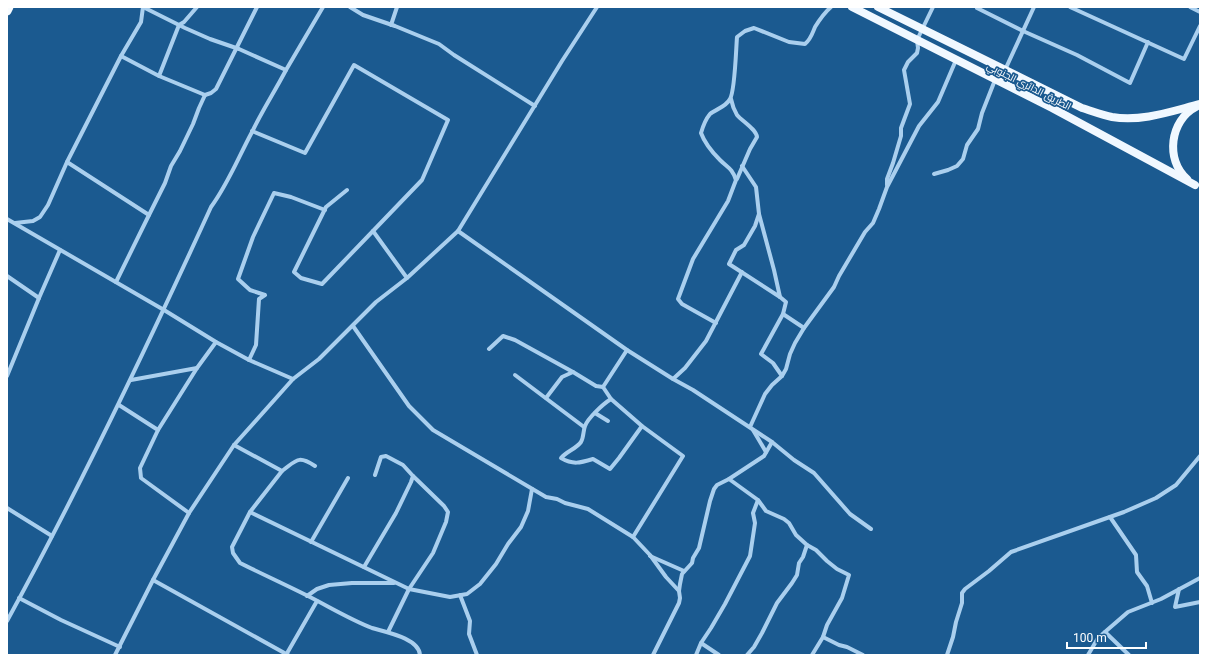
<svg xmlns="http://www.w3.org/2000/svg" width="1207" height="662" font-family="Roboto,Cairo,sans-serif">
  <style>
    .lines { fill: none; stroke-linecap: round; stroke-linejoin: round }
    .minor { stroke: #aacfee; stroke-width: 4 }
    .primary { stroke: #f1f8ff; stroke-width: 8 }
    .trunk { stroke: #f8fcff; stroke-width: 9 }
    .labels { text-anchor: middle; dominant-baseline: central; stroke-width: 3.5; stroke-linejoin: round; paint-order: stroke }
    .street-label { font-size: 10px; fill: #fff; stroke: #1b5a90 }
  </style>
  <rect width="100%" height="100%" fill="#1b5a90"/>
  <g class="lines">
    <g class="minor">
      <path d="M350,7l13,8 32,11 44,18 15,11 81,51"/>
      <path d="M978,7l-1,1 46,23 54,24 53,28 18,-41"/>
      <path d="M1070,7l114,52 16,-33"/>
      <path d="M1190,7l10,5"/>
      <path d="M391,25l6,-18"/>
      <path d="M286,70l37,-63"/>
      <path d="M1005,70l29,-63"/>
      <path d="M159,76l20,-51 5,-3 13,-15"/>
      <path d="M205,95l6,-2 5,-4 41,-82"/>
      <path d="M731,99c1,5 3,11 6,16 6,7 19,14 20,22l-7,12 -13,30"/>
      <path d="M252,131l53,22 49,-88 94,55 -26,60 -49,51"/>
      <path d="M67,162l82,53 16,-32 6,-17 9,-15 13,-27 6,-16 6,-13 -46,-19 -38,-20"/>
      <path d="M742,166l14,21 3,27 -4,12 -11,19 -8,5 -7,14 51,33 6,5 -3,12 -22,40 12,9 9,13"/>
      <path d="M934,174l14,-4 9,-4 6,-7 4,-14 11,-16 4,-16 13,-33"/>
      <path d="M887,185v-6l6,-16 8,-27v-8l9,-24 -6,-34 4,-8 9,-9 1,-5 -1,-8 16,-33"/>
      <path d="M347,190l-21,17 -32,65 7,6 21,6 51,-53 34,47"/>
      <path d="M759,214l15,56 6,27"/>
      <path d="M7,219l157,91 52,32 33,18 44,19"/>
      <path d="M15,223l18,-2 7,-4 8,-12 19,-43 54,-106 20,-34 2,-15"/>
      <path d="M458,231l169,119 46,29 20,11 79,52 22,18 20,13 36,41 21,15"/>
      <path d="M7,276l32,22"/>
      <path d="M116,282l33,-67"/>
      <path d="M783,314l21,14"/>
      <path d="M716,323l-34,-19 -4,-5 15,-40 35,-58 8,-21c-4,-12 -8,-12 -16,-20 -8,-8 -15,-16 -19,-27 2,-7 4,-13 9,-19 6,-5 16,-7 20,-15 5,-8 6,-50 7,-62l8,-6 9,-3 35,14 16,2c6,-5 7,-10 10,-17 5,-8 9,-14 16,-20"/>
      <path d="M353,326l56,80 24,24 113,67 11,2 8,4 23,6 45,28 17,18 16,22 13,14"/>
      <path d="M489,349l14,-13 12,4 58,32"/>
      <path d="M627,350l-24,37 8,12 31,27 41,30 -50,81"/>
      <path d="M249,360l7,-15 3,-46 6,-4 -15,-5 -12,-11 15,-42 21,-44 17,4 34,13"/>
      <path d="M515,375l69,52"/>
      <path d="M7,376l32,-78 21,-48"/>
      <path d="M673,379l12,-11 21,-27 36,-69"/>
      <path d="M131,380l66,-12"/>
      <path d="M546,398l16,-21 11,-5 23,14 7,1"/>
      <path d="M611,399c-8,5 -23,19 -26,27 -2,5 -1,11 -4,16 -5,7 -14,9 -20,16 12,7 19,5 32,1l17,10 9,-11 23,-32"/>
      <path d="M119,405l39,25 -18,38 1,10 48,35"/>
      <path d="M595,413l13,8"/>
      <path d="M750,427l15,-33 7,-9 10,-9 4,-7 4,-15 5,-11 9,-15 30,-41 5,-11 26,-44 8,-9 6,-14 8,-22 32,-61 19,-24 18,-42"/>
      <path d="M158,430l39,-62 19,-26"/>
      <path d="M753,430l13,22"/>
      <path d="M234,445l48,26c15,-11 16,-16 33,-5"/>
      <path d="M282,471l-32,41 -18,35 1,6 7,10c22,11 44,21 66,32 22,11 43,24 66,33 13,4 47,10 48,27"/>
      <path d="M729,479l29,21 8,11 18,8 5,4 7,12 11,10 9,5 11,11 10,8 12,6 -7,23 -15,27 -4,12 -11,18"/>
      <path d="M7,508l45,28"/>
      <path d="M250,512l159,77 41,8 17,-3 13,-10 16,-20 12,-20 13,-17 7,-16 4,-22"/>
      <path d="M1110,517l26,38 1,17 10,14 5,17"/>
      <path d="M311,542l37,-64"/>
      <path d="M650,556l34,15"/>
      <path d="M364,567l32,-54 15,-31 2,-6 -10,-11 -17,-9 -5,1 -6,18"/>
      <path d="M153,580l135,75"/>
      <path d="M1179,589l-4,18 25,-5"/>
      <path d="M460,595l10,26 -1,13 8,21"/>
      <path d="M307,596l10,-7 12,-4 23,-2h42"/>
      <path d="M19,598l42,22 59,27"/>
      <path d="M7,621c74,-135 140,-274 204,-414 17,-23 27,-49 41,-75 10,-21 23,-41 34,-62l-47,-21 -29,-10 -25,-11 -42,-21"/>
      <path d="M388,632l21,-43 24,-36 13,-31 2,-10 -4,-6 -31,-30"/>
      <path d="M1105,632l24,23"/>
      <path d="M823,637l16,8 8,2 16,8"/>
      <path d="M701,643l18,12"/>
      <path d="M115,655l38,-75 36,-67 45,-68 59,-66 26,-20 57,-57 31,-24 51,-47 104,-170 35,-54"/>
      <path d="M286,655l31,-54"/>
      <path d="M653,655l26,-52 1,-5 -1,-7 1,-7 2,-10 10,-11 1,-5 6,-10 11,-47 4,-12 3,-4 12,-6 35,-23 8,-14"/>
      <path d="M696,655l5,-12 10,-15 14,-24 25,-48 5,-33 -2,-10 5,-13"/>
      <path d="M747,655l7,-8 8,-14 15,-30 15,-20 5,-8 2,-12 4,-6 4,-12"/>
      <path d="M947,655l6,-18 3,-15 6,-19v-10l3,-4 24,-18 22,-19 113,-40 32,-14 20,-13 24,-29"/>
      <path d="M1088,655l10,-17 30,-26 33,-13 39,-21"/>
    </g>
    <g class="primary">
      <path d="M852,7l200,101 143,77"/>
      <path d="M878,7l204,101c10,3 20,7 30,9 30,5 60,-6 88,-13"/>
      <path d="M1187,179c-22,-19 -17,-59 9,-72"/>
    </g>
    <path class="trunk" d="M7,11l2,-4"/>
  </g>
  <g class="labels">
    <g class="street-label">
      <text transform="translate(1029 86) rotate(27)">الطريق الدائري الجنوبي</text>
    </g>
  </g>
  <rect width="1207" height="662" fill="none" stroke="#ffffff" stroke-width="16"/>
  <path d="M1067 642v6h79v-6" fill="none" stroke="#ffffff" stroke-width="2"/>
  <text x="1073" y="642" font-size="12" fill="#ffffff" stroke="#1b5a90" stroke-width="3" paint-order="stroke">100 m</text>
</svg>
